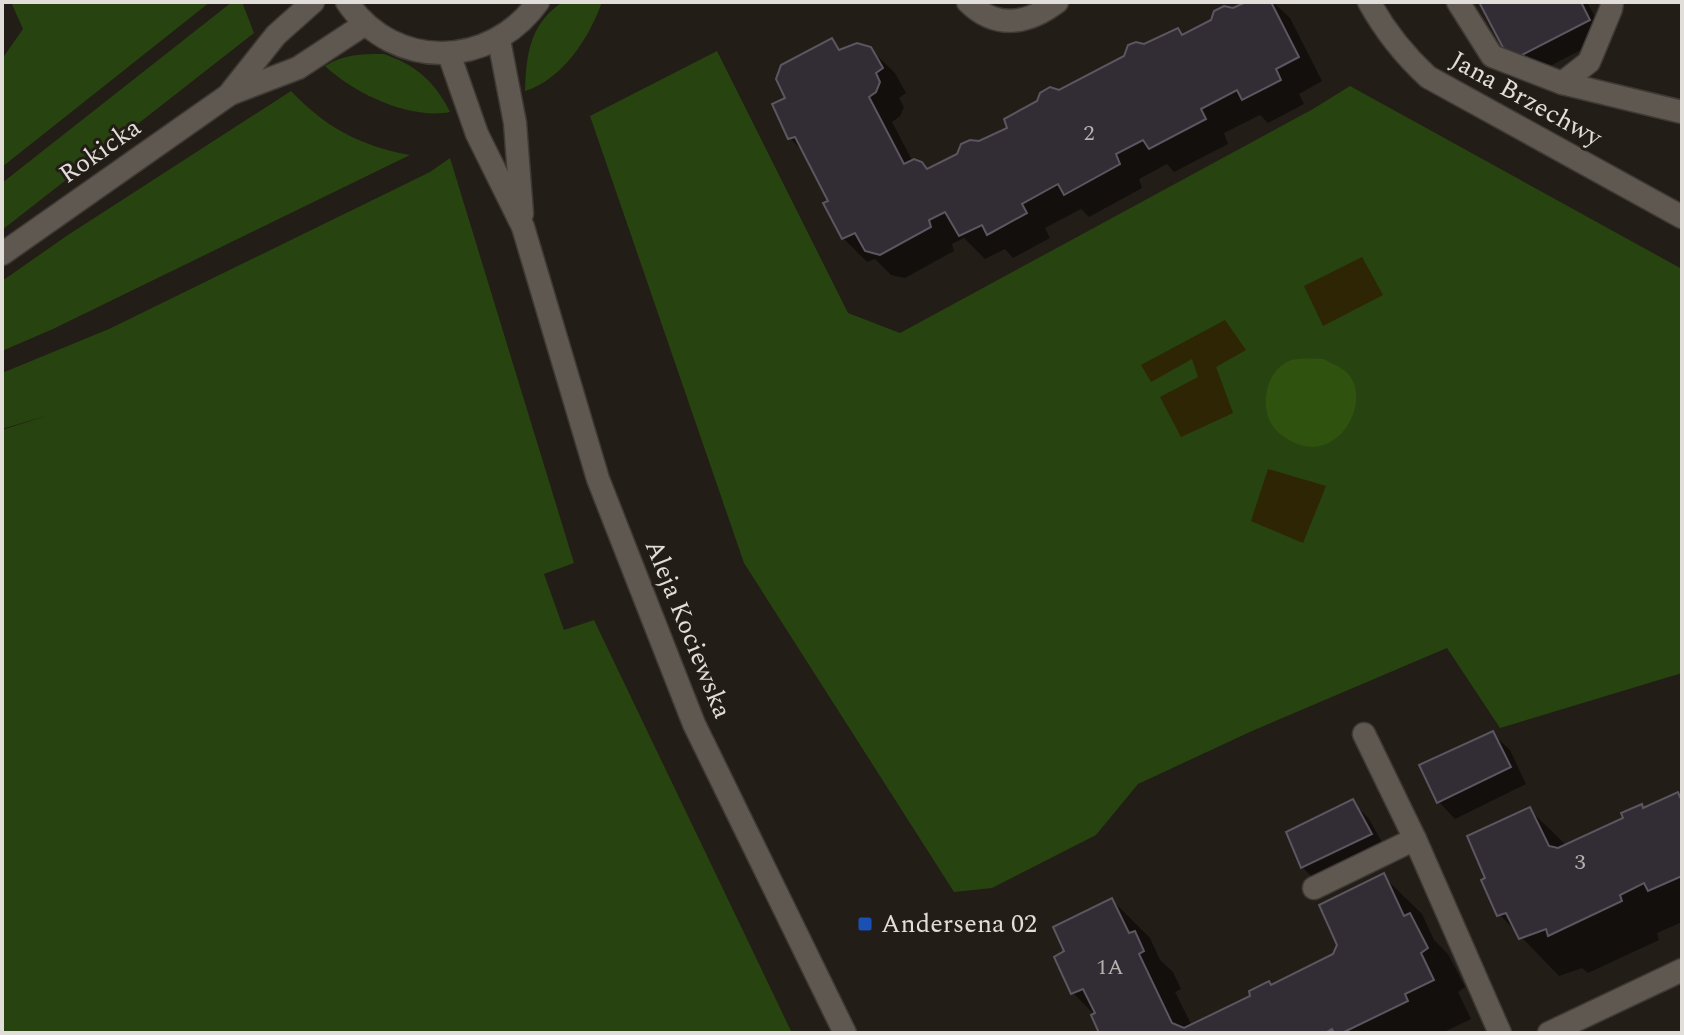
<svg xmlns="http://www.w3.org/2000/svg" width="1684" height="1035" font-family="Spectral,serif">
  <style>
    .green { fill: #27430f }
    .forest { fill: #2f520f }
    .sand { fill: #2d2504 }
    .shadow { fill: #0007 }
    .building { fill: #322d35; stroke: #5b565f; stroke-width: 2 }
    .lines { fill: none; stroke-linecap: round; stroke-linejoin: round }
    .service-casing { stroke: #3f3a36; stroke-width: 25 }
    .minor-casing { stroke: #3f3a36; stroke-width: 25 }
    .tertiary-casing { stroke: #3f3a36; stroke-width: 25 }
    .service { stroke: #5f5850; stroke-width: 22 }
    .minor { stroke: #5f5850; stroke-width: 22 }
    .tertiary { stroke: #5f5850; stroke-width: 22 }
    .transit-dot { fill: #1a4fb4; stroke: #231d17; stroke-width: 3 }
    .labels { text-anchor: middle; dominant-baseline: central; stroke-width: 6; stroke-linejoin: round; paint-order: stroke }
    .number-label { font-size: 22px; fill: #b5b1af }
    .street-label { font-size: 26px; fill: #e1ddd8; stroke: #231d17 }
    .poi-label { font-size: 26px; fill: #e1ddd8; stroke: #231d17; text-anchor: start }
  </style>
  <rect width="100%" height="100%" fill="#231d17"/>
  <g class="green">
    <path d="M11,2h199l-208,165v-108l21,-30z"/>
    <path d="M232,2h10l12,31 -252,197v-47z"/>
    <path d="M563,2h39c-13,36 -39,77 -77,89 1,-37 5,-68 38,-89z"/>
    <path d="M717,51l131,262 52,20 413,-224 37,-23 332,183v404l-182,55 -53,-80 -195,83 -114,53 -42,51 -104,53 -38,4 -210,-329 -154,-447z"/>
    <path d="M384,54c32,11 51,28 66,58 -41,8 -96,-19 -125,-46 19,-12 37,-12 59,-12z"/>
    <path d="M291,91c35,37 70,55 119,64l-357,174 -51,22v-70l66,-46z"/>
    <path d="M450,158l124,405 -30,11 20,56 30,-10 198,413h-790v-603l47,-15 -47,14v-56l107,-44 321,-157z"/>
  </g>
  <path class="forest" d="M1324,359c6,4 15,7 21,12 30,24 -4,95 -52,71 -11,-5 -22,-14 -25,-26 -6,-19 0,-44 19,-54 9,-5 26,-3 37,-3z"/>
  <g class="sand">
    <path d="M1362,257l21,38 -60,31 -19,-40z"/>
    <path d="M1225,320l21,30 -30,17 17,46 -52,24 -21,-40 38,-20 -6,-18 -41,23 -10,-17z"/>
    <path d="M1268,469l58,17 -23,57 -52,-22z"/>
  </g>
  <g class="shadow">
    <path d="M1250,2h23l17,16 32,63 -23,13 5,10 -36,19 -8,-8 -36,18 4,11 -54,28 -7,-8 -28,15 3,9 -53,29 -8,-8 -36,19 5,10 -37,20 -8,-9 -20,10 -21,-21 -12,6 2,7 -49,27 -14,-3 -16,-16 -8,3 -24,-24 -13,-36 -25,-48 -15,-16 -3,-39 44,-58 11,10 28,-2 25,24 11,20 -7,5 5,9 -4,9 -8,6 21,40 15,9 82,-42 49,-37 85,-46 34,-16 6,6z"/>
    <path d="M1481,2h106l19,35 -77,40z"/>
    <path d="M1493,734l17,16 16,34 -71,35 -16,-17z"/>
    <path d="M1677,794l5,4v124l-25,11 2,7 -71,33 -6,-5 -23,8 -60,-62 31,-104 37,36z"/>
    <path d="M1353,802l16,17 18,32 -68,33 -17,-17z"/>
    <path d="M1383,876l39,38 12,26 14,14 17,33 -7,5 13,27 -29,14h-340l-7,-18 -22,-22 -6,-41 45,-52 38,38 10,22 13,12 8,17 -6,3 17,34 143,-70z"/>
  </g>
  <g class="building">
    <path d="M1246,2h25l28,55 -23,12 5,11 -39,20 -5,-10 -36,19 5,10 -57,30 -6,-9 -27,14 4,10 -56,31 -6,-11 -36,20 5,9 -40,22 -5,-10 -23,11 -14,-24 -16,8 2,7 -51,28 -15,-4 -10,-18 -13,6 -19,-36 5,-2 -33,-64 -7,2 -16,-35 13,-6 -9,-19 5,-14 51,-27 7,12 18,-7 14,4 12,21 -7,5 4,9 -4,10 -7,5 35,67 10,-5 8,3 5,7 30,-15 4,-10 9,-4 9,1 28,-13 -3,-9 33,-18 3,-8 10,-6 9,3 65,-34 4,-11 8,-3 8,2 34,-16 4,7 29,-15 3,-9 10,-5 9,2z"/>
    <path d="M1479,2h102l9,18 -80,41z"/>
    <path d="M1493,731l18,36 -74,36 -18,-38z"/>
    <path d="M1678,792l2,5 2,-1v80l-34,15 -4,-8 -24,12 2,6 -74,35 -2,-7 -27,10 -13,-26 -9,3 -16,-36 4,-2 -18,-42 63,-29 19,39 9,2 65,-30 -2,-5 21,-9 1,4z"/>
    <path d="M1353,799l19,35 -71,34 -15,-36z"/>
    <path d="M1384,873l20,43 6,-3 18,35 -7,5 13,27 -29,14 3,7 -66,32h-8l-2,-4 -7,4h-226l-8,-18 4,-2 -12,-24 -12,5 -17,-37 10,-6 -11,-24 59,-29 17,35 6,-2 9,20 -5,3 33,69 12,5 66,-32 -1,-5 20,-10 2,4 62,-31 4,-9 -18,-40z"/>
  </g>
  <g class="lines">
    <g class="service-casing">
      <g id="service">
        <path d="M968,2c28,28 60,22 89,0"/>
        <path d="M1458,2l34,54 70,27 27,-21 22,-53 1,-7"/>
        <path d="M1562,83l120,29"/>
        <path d="M1364,734l51,105 85,194"/>
        <path d="M1314,888l101,-49"/>
      </g>
    </g>
    <g class="minor-casing">
      <g id="minor">
        <path d="M1369,2c16,29 34,52 59,75l254,140"/>
        <path d="M1549,1033l133,-63"/>
      </g>
    </g>
    <g class="tertiary-casing">
      <g id="tertiary">
        <path d="M347,2c47,69 143,67 191,0"/>
        <path d="M499,40l16,83 7,91"/>
        <path d="M449,54l28,80 46,93 75,252 96,245 151,309"/>
        <path d="M230,93l46,-58 37,-33"/>
        <path d="M2,254l228,-160 68,-26 67,-44"/>
      </g>
    </g>
    <use href="#service" class="service"/>
    <use href="#minor" class="minor"/>
    <use href="#tertiary" class="tertiary"/>
  </g>
  <rect class="transit-dot" x="857" y="916" width="16" height="16" rx="4"/>
  <g class="labels">
    <g class="number-label">
      <text x="1089" y="133">2</text>
      <text x="1580" y="862">3</text>
      <text x="1110" y="967">1A</text>
    </g>
    <g class="street-label">
      <text transform="translate(1526 99) rotate(29)">Jana Brzechwy</text>
      <text transform="translate(100 151) rotate(-35)">Rokicka</text>
      <text transform="translate(688 629) rotate(68)">Aleja Kociewska</text>
    </g>
    <g class="poi-label">
      <text x="881" y="924">Andersena 02</text>
    </g>
  </g>
  <rect width="1684" height="1035" fill="none" stroke="#e1ddd8" stroke-width="8"/>
</svg>
